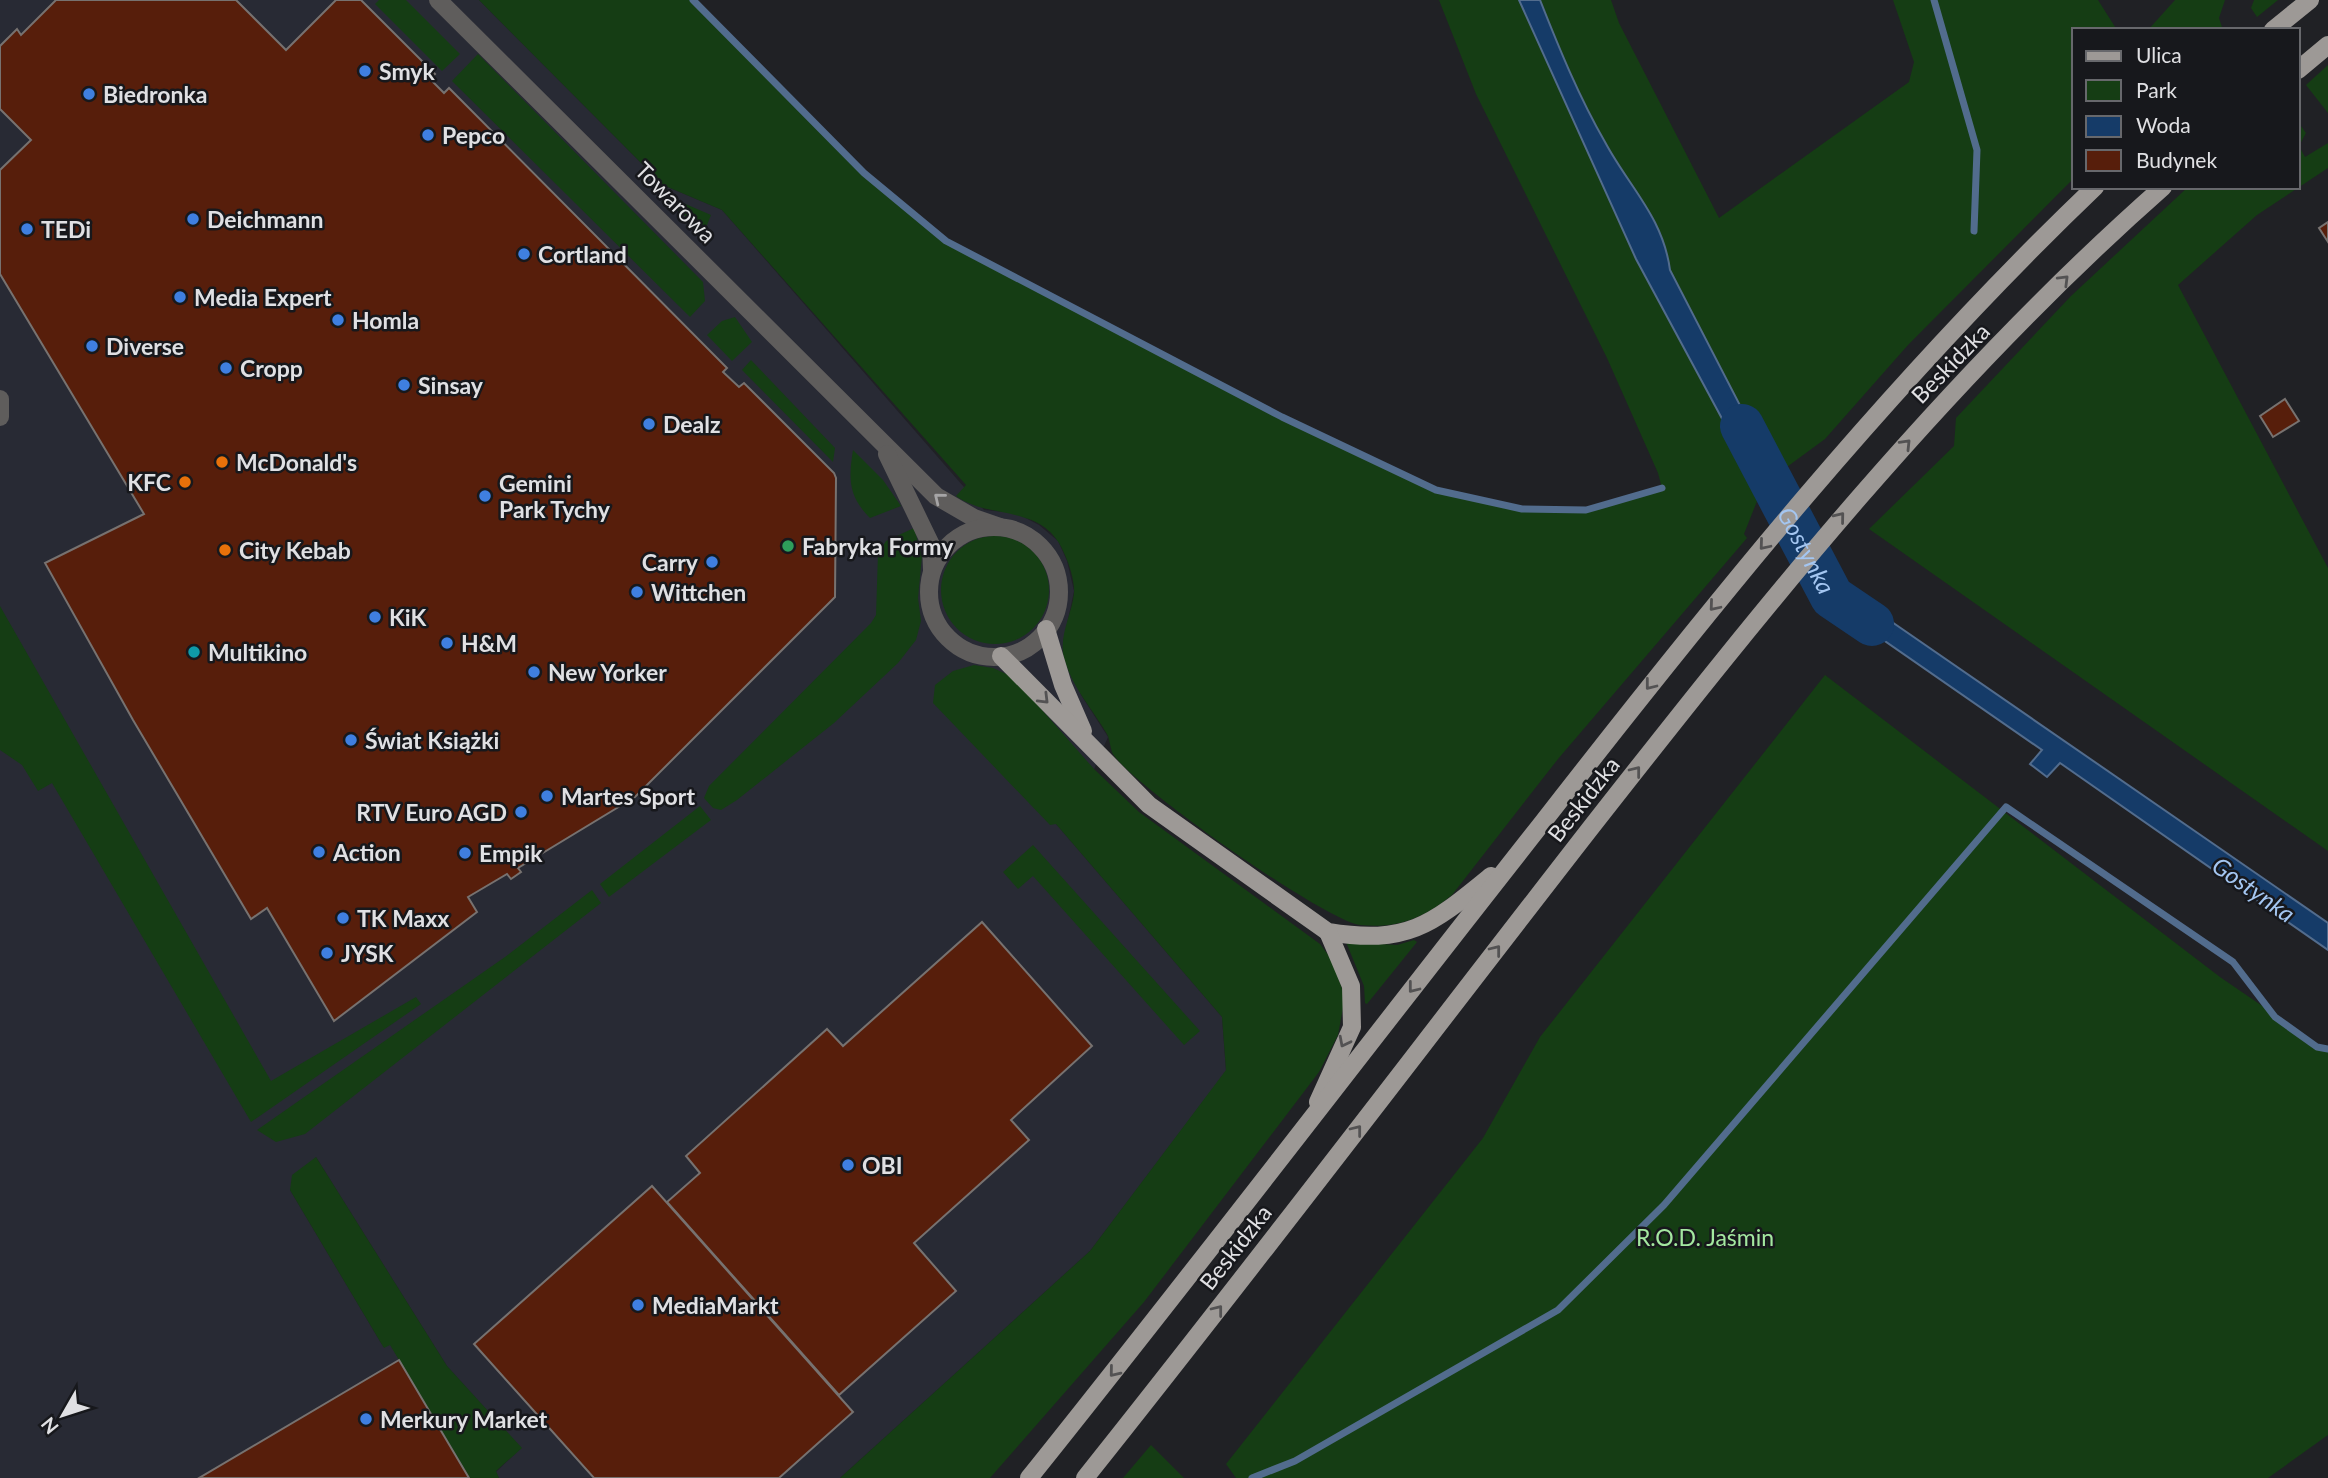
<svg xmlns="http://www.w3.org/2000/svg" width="2328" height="1478" font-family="Lato,sans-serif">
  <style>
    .built { fill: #282a34 }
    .green { fill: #153d14 }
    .water { fill: #153b68; stroke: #526c8d; stroke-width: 2 }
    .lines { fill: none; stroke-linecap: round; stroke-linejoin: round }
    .stream { stroke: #526c8d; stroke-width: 7 }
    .river { stroke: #153b68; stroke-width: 44 }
    .building { fill: #571e0b; stroke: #777270; stroke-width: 2 }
    .minor { stroke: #5f5d5c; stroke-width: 18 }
    .major { stroke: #9d9996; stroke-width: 18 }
    .oneway { stroke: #535253 }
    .oneway2 { stroke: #a6a5a6 }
    .shop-dot { fill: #3f7fe0; stroke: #17181c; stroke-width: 2.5 }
    .food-dot { fill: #e8710a; stroke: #17181c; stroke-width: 2.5 }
    .leisure-dot { fill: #2e9e5b; stroke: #17181c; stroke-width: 2.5 }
    .culture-dot { fill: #0f9aa8; stroke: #17181c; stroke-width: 2.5 }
    .labels { text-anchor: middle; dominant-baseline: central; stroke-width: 5; stroke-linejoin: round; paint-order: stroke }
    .poi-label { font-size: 23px; font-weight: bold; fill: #e0e0e3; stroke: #17181c; text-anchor: start }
    .street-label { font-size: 23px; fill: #e0e0e3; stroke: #17181c }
    .park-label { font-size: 23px; fill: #a4e8a0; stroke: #17181c }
    .water-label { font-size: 24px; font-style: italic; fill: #a4c6f1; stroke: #17181c }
  </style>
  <rect width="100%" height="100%" fill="#202125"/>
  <path class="built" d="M0,0h479l184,185 59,25 262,300 32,3 23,12 19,16 9,20 7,30 -11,52 18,52 27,42 -26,60 -26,27 166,193 4,54 -136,180 -250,227h-341l-3,-6 25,-24 -74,-82 -131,-209 -26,33 91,153 3,4 6,-3 80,134h-470z"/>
  <g class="green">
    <path d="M379,0h27l54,54 -18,17 -67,-67z"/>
    <path d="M479,0h212l173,173 82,68 260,136 230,113 86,19 64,1 76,-22 -4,-15 -51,-115 -131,-264 -37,-94h80l117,259 125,232 -17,43 3,4 -189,221 -106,136c-28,23 -55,34 -92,30 -35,-4 -228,-140 -247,-171 -3,-6 -3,-14 -6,-20 -14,-24 -34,-46 -42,-73 -8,-23 7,-46 9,-68 1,-15 -8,-38 -15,-50 -23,-38 -72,-24 -103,-47l10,-11 -244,-275 -59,-25z"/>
    <path d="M1540,0h71l8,23 100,195 190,-136 5,-20 -21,-62h205l19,30h-43v148l-166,167 -83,94 -49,36 -106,-205c-7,-51 -42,-84 -65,-128 -25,-45 -46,-94 -65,-142z"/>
    <path d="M2175,0h50l-6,18 4,12h-75z"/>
    <path d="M2254,0h24l-21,17 -6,-9z"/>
    <path d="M478,54l225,228 2,19 -15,16 -238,-236z"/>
    <path d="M2328,65v48l-22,-28z"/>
    <path d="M2298,122l8,11 -7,13 6,11 23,-14v25l-71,47 -79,70 150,283v283l-459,-322 85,-83 2,-28 115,-122 117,-109h110z"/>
    <path d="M660,193l51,22 -6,15 -48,-34z"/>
    <path d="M735,317l17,25 -20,19 -25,-26 15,-14z"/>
    <path d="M751,360l84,88 -2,14 -91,-92z"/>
    <path d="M853,450l30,30 18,26 -31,12c-21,-21 -22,-38 -17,-68z"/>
    <path d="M914,528l8,28 -4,42 3,23 -5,19 -18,23 -64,60 -97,77 -16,10 -8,-2 -9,-10 5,-12 162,-163 5,-8 2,-61 8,-13z"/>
    <circle cx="995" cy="590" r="54"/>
    <path d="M0,606l271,475 145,-84 5,7 -170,118 -199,-339 -14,8 -16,-26 -22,-15z"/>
    <path d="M974,665l19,3 20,9 81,92 45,43 181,132 12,16 13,37 -7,38 -19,37 -175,230 -154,176h-150l250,-227 136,-181 -4,-53 -166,-193 -6,1 -117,-122 2,-18 18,-14z"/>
    <path d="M1825,675l395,302 108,74v384l-60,43h-1032l-10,-14 257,-326 57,-101z"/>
    <path d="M700,806l11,14 -102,77 -9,-13z"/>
    <path d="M1033,845l167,186 -16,14 -151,-169 -15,13 -15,-17z"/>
    <path d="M592,890l9,13 -296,231 -29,8 -19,-12 248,-173z"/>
    <path d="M1414,940l3,2 -50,62 -2,-1 -1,-17 -18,-44 51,3z"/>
    <path d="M316,1157l131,209 75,82 -26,23 3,7h-29l-80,-133 -6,3 -3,-5 -91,-153 2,-15z"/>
    <path d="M1151,1445l33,33h-61z"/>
  </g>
  <g class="water">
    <path d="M1519,0h21c19,48 39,97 65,142 24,45 58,75 65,128l106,205 -15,16 -125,-232z"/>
    <path d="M1834,582l494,341v27l-268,-187 -13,14 -17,-13 12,-14 -222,-154z"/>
  </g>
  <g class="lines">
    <g class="stream">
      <path d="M693,0l171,173 82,68 336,176 154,73 86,19 64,1 76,-22"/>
      <path d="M1934,0l43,150 -3,81"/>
      <path d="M1252,1478l43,-17 263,-151 106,-105 342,-398 227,155 42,55 42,30 11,2"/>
    </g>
    <path class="river" id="s1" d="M1742,426l90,171 40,27"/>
  </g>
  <g class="building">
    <path d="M56,0h180l50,50 50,-50h25l74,74 -5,5 14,14 5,-5 278,280 -4,4 16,15 5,-4 90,90 2,5 -1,119 -200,200 -117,71 3,4 -10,7 -4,-5 -39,23 9,15 -143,109 -67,-113 -16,11 -118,-199 -88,-157 99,-49 -144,-240v-104l31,-30 -31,-31v-63l17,-17 4,6z"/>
    <path d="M2328,222v20l-9,-14z"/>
    <path d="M2285,399l14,22 -26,16 -13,-21z"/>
    <path d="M982,922l110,124 -81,74 18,20 -115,103 42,48 -117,104 -172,-193 33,-29 -14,-17 141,-127 16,17z"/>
    <path d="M652,1186l201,226 -74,66h-185l-120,-134z"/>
    <path d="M399,1360l70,118h-270z"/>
  </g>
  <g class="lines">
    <g class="minor">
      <path d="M438,0l498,496 38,22 26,9"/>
      <path d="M0,399v18"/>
      <path d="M887,454l44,91 1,25"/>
      <circle cx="994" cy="592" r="65"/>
    </g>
    <g class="major">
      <path d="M2273,30l37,-30"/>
      <path d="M2298,70l30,-25"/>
      <path d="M1046,629l17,56 20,46"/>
      <path d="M1001,656l148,149 179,127c80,13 103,-7 163,-56"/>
      <path d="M1318,1102l34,-75 -1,-41 -23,-54"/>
      <path d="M1029,1478c174,-217 342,-438 514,-656 173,-222 348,-440 552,-635"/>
      <path d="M1085,1478c171,-214 336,-432 504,-648 177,-226 357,-452 574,-643"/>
    </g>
  </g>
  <defs><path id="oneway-chevron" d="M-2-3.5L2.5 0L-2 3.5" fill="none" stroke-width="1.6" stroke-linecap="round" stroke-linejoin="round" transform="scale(1.75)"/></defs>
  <g class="oneway">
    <use href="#oneway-chevron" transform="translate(2064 280) rotate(-45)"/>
    <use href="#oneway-chevron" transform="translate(1906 444) rotate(-46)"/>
    <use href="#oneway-chevron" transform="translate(1840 517) rotate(-51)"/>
    <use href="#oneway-chevron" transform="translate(1764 545) rotate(130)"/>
    <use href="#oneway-chevron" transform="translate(1714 606) rotate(130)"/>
    <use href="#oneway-chevron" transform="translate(1650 685) rotate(128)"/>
    <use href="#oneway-chevron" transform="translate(1044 699) rotate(45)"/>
    <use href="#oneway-chevron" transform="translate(1636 771) rotate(-52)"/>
    <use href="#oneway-chevron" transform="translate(1496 950) rotate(-52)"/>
    <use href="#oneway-chevron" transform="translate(1413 988) rotate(128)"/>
    <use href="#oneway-chevron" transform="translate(1344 1042) rotate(117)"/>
    <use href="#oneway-chevron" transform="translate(1357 1130) rotate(-52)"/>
    <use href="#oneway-chevron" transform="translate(1218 1310) rotate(-52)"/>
    <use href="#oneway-chevron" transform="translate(1114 1372) rotate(129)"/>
  </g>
  <use class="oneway2" href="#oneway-chevron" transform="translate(939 498) rotate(-141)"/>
  <g class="shop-dot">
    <circle cx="365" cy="71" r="7"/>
    <circle cx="89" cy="94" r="7"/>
    <circle cx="428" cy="135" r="7"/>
    <circle cx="193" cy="219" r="7"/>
    <circle cx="27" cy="229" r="7"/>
    <circle cx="524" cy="254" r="7"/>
    <circle cx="180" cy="297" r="7"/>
    <circle cx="338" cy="320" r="7"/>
    <circle cx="92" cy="346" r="7"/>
    <circle cx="226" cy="368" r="7"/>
    <circle cx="404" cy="385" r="7"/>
    <circle cx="649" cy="424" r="7"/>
    <circle cx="485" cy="496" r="7"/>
    <circle cx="712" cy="562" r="7"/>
    <circle cx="637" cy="592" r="7"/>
    <circle cx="375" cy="617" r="7"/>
    <circle cx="447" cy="643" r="7"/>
    <circle cx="534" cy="672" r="7"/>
    <circle cx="351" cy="740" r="7"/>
    <circle cx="547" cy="796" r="7"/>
    <circle cx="521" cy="812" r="7"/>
    <circle cx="319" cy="852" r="7"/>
    <circle cx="465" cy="853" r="7"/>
    <circle cx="343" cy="918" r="7"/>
    <circle cx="327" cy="953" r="7"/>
    <circle cx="848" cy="1165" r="7"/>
    <circle cx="638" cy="1305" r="7"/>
    <circle cx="366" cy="1419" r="7"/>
  </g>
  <g class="food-dot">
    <circle cx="222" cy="462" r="7"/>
    <circle cx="185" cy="482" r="7"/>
    <circle cx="225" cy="550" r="7"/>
  </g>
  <circle class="leisure-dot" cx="788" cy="546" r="7"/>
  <circle class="culture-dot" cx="194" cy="652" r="7"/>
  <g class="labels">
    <g class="poi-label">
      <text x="379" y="71">Smyk</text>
      <text x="103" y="94">Biedronka</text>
      <text x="442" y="135">Pepco</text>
      <text x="207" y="219">Deichmann</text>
      <text x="41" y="229">TEDi</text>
      <text x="538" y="254">Cortland</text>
      <text x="194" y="297">Media Expert</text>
      <text x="352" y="320">Homla</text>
      <text x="106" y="346">Diverse</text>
      <text x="240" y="368">Cropp</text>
      <text x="418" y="385">Sinsay</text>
      <text x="663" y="424">Dealz</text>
      <text x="236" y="462">McDonald's</text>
      <text x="171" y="482" text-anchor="end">KFC</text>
      <text x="499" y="483">Gemini<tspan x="499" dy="26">Park Tychy</tspan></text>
      <text x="802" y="546">Fabryka Formy</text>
      <text x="239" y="550">City Kebab</text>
      <text x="698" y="562" text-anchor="end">Carry</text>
      <text x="651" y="592">Wittchen</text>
      <text x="389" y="617">KiK</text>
      <text x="461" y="643">H&amp;M</text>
      <text x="208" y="652">Multikino</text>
      <text x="548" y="672">New Yorker</text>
      <text x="365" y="740">Świat Książki</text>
      <text x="561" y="796">Martes Sport</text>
      <text x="507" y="812" text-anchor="end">RTV Euro AGD</text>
      <text x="333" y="852">Action</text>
      <text x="479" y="853">Empik</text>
      <text x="357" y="918">TK Maxx</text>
      <text x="341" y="953">JYSK</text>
      <text x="862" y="1165">OBI</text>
      <text x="652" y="1305">MediaMarkt</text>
      <text x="380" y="1419">Merkury Market</text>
    </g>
    <g class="street-label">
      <text transform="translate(676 202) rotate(45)">Towarowa</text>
      <text transform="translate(1950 363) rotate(-46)">Beskidzka</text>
      <text transform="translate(1583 799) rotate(-52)">Beskidzka</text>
      <text transform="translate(1235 1247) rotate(-52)">Beskidzka</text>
    </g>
    <g class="park-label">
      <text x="1705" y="1237">R.O.D. Jaśmin</text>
    </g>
    <g class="water-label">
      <text stroke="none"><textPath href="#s1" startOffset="140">Gostynka</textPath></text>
      <text transform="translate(2254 889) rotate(35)">Gostynka</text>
    </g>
  </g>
  <rect x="2072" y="28" width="228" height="161" fill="#17181c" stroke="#67686c" stroke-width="2"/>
  <rect x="2086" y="51" width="35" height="10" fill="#9d9996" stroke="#67686c" stroke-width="2"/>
  <text x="2136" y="63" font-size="21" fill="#e0e0e3">Ulica</text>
  <rect x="2086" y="80" width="35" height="21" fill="#153d14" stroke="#67686c" stroke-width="2"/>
  <text x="2136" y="98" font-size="21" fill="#e0e0e3">Park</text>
  <rect x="2086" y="116" width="35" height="21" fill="#153b68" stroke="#67686c" stroke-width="2"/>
  <text x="2136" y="133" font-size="21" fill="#e0e0e3">Woda</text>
  <rect x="2086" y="150" width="35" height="21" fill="#571e0b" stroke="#67686c" stroke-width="2"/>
  <text x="2136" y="168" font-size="21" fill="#e0e0e3">Budynek</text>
  <g transform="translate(63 1415) rotate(231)" stroke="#17181c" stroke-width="5" paint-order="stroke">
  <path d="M0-5L12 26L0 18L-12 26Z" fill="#e0e0e3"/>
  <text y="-10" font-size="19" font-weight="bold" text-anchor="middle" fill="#e0e0e3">N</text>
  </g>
</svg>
